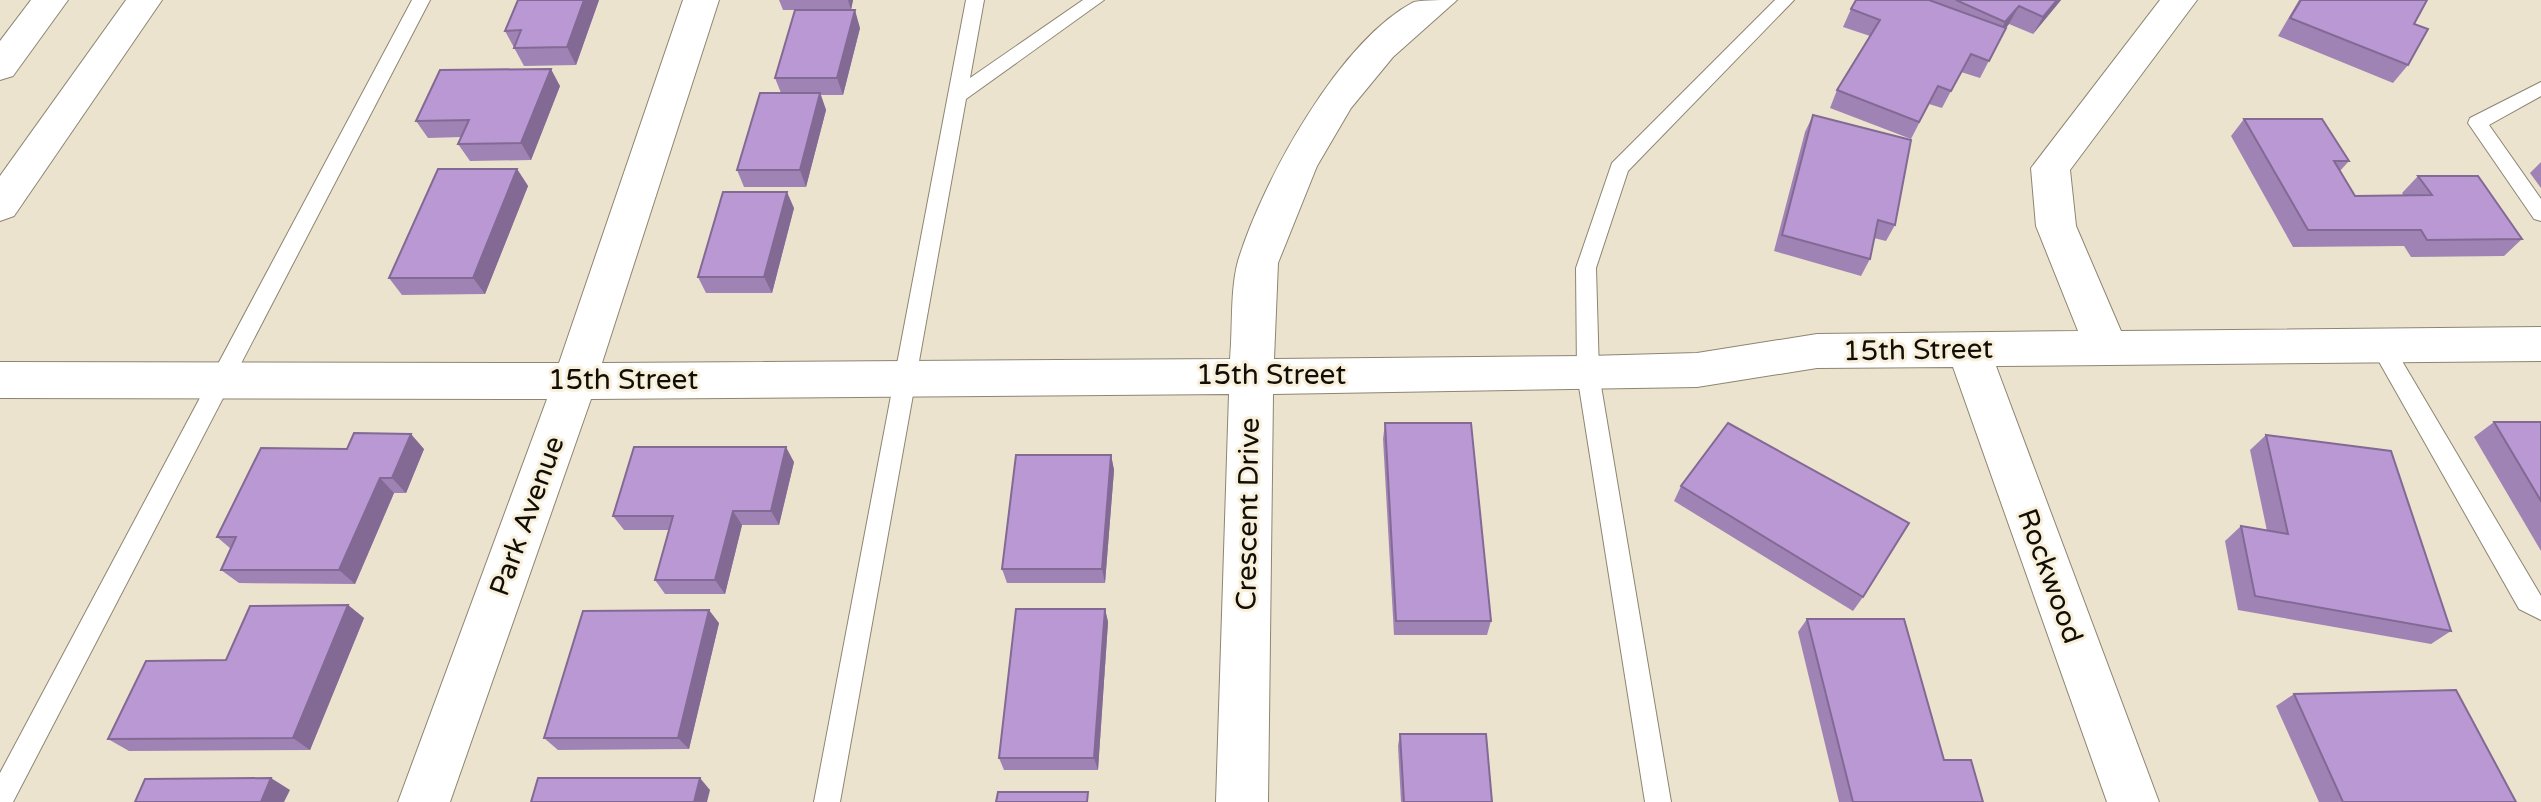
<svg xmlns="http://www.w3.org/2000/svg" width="2541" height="802" font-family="'Varela Round',sans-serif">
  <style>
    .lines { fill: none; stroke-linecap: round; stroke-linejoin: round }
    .service-casing { stroke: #8d8572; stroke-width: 2 }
    .minor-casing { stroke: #8d8572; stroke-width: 2 }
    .tertiary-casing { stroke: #8d8572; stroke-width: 2 }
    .service { fill: #fff; fill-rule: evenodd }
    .minor { fill: #fff; fill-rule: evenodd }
    .tertiary { fill: #fff; fill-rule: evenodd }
    .wall { fill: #a083b5 }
    .shaded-wall { fill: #826a94 }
    .building { fill: #ba98d3; stroke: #826a94; stroke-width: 2 }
    .labels { text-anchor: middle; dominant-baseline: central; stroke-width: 6; stroke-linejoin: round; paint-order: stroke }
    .street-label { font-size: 28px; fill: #110e07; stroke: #f8f0db }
  </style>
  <rect width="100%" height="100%" fill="#ebe3ce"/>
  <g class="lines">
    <g class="service-casing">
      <g id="service">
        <path d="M412,0h18l-417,802h-13v-29z"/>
        <path d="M966,0h18l-14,78 113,-78h21l-138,99 -126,703h-26z"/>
        <path d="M1775,0h19l-166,171 -32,97 3,106 72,428h-26l-68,-428 -1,-106 36,-105z"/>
        <path d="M2541,82v14l-52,29 52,74v22l-7,-2 -66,-96 2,-5z"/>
        <path d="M2381,336l8,3 152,257v24l-22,-11 -146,-258 -3,-6 3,-6z"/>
      </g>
    </g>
    <g class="minor-casing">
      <path id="minor" d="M683,0h36l-117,363 628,-4c3,-31 0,-69 8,-98 24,-79 101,-220 176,-259 10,-2 31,-2 43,-2l-64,57 -42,51 -34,58 -39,97 -4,96 314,-3 109,-3 120,-19 261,-3 -42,-105 -5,-58 129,-168h37l-127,170 6,56 45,105 420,-4v34l-545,5 163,436h-52l-154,-435 -136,1 -120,19 -424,7 -5,408h-52l13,-408 -638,5 -141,403h-52l149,-403 -547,-1v-36l559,1z"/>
    </g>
    <g class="tertiary-casing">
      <g id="tertiary">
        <path d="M31,0h37l-55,76 -13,4v-39z"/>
        <path d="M126,0h36l-148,216 -14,5v-45z"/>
      </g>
    </g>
    <use href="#service" class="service"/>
    <use href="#minor" class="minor"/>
    <use href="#tertiary" class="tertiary"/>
  </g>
  <g class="wall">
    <path d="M599,0l-23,65 -52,1 -19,-35z"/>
    <path d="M779,0h74l-2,10h-68z"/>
    <path d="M1856,0h205l-28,34 -24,-10 -3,4 -26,50 -19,-6 -19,36 -13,-4 -18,35 -81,-31 7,-18 33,-54 -27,-9 8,-18z"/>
    <path d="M2299,0h128l-13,24 -6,41 -15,18 -115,-47z"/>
    <path d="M860,28l-17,67h-22l5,15 -20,77h-62l-7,-17 44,-77 -6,-15z"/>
    <path d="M560,86l-29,74 -61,1 -12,-17 4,-7 -34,1 -12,-17z"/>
    <path d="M1813,115l82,110 -9,16 -12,-3 -4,21 -9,17 -87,-25 31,-119z"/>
    <path d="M2244,119l105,42 -9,10 15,25h49l-2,-3 16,-17 104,63 -18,17 -93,1 -7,-11 -111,1 -62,-111z"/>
    <path d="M2541,162v26l-11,-15z"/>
    <path d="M517,169l11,17 -43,108 -83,1 -13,-17z"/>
    <path d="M794,208l-22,85h-66l-8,-16z"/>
    <path d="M2494,422h47v129l-67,-114z"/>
    <path d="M1385,423l106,198 -4,14h-93l-11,-196z"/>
    <path d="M2266,435l185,196 -20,13 -193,-34 -13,-69 16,-15 26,5 -17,-81z"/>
    <path d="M347,449h77l-18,44h-12l-39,91 -116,-1 -18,-13 10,-21 -14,-12z"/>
    <path d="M1111,455l3,15 -9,113h-98l-5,-14z"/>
    <path d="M794,462l-15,63h-37l-17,69h-60l-10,-14 14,-50h-45l-11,-14z"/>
    <path d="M1681,486l182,111 -10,14 -179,-110z"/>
    <path d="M348,605l16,13 -54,132 -181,1 -21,-12z"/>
    <path d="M1105,609l3,13 -10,148h-94l-5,-12z"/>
    <path d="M1807,619l137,141 39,42h-144l-41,-170z"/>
    <path d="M719,623l-30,126 -131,1 -14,-12z"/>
    <path d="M2294,694l222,108h-197l-43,-96z"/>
    <path d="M1400,734l92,68h-91l-3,-56z"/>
  </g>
  <g class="shaded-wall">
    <path d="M584,0h15l-23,65 -9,-18z"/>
    <path d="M848,0h5l-2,10z"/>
    <path d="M2057,0h4l-28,34 10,-17z"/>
    <path d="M2019,6l-10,18 -13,16 9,-18z"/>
    <path d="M855,10l5,18 -17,67 -6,-17z"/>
    <path d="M551,69l9,17 -29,74 -10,-17z"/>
    <path d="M820,93l6,17 -20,77 -6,-17z"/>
    <path d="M517,169l11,17 -43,108 -12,-16z"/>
    <path d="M787,192l7,16 -22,85 -8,-16z"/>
    <path d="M411,434l13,15 -18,44 -14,-15z"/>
    <path d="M786,447l8,15 -15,63 -8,-14z"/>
    <path d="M1111,455l3,15 -9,113 -3,-14z"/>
    <path d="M380,478l14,15 -39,91 -16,-14z"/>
    <path d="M733,511l9,14 -17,69 -10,-14z"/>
    <path d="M348,605l16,13 -54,132 -17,-12z"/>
    <path d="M1105,609l3,13 -10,148 -4,-12z"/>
    <path d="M709,610l10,13 -30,126 -11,-11z"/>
    <path d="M271,778l19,12 -6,12h-23z"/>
    <path d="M700,778l10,12 -3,12h-13z"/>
  </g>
  <g class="building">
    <path d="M518,0h66l-17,47 -53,1 7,-18 -16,1z"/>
    <path d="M1856,0h73l77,28 -17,33 -18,-7 -20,37 -13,-5 -19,36 -82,-32 43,-70 -29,-11z"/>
    <path d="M1956,0h101l-14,17 -24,-11 -14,16z"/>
    <path d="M2301,0h126l-13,24 14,5 -20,36 -118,-47z"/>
    <path d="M795,10h60l-18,68h-62z"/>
    <path d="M551,69l-30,74 -63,1 11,-24 -53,1 24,-51z"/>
    <path d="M760,93h60l-20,77h-63z"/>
    <path d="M1813,115l98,25 -16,85 -17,-5 -8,39 -88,-24z"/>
    <path d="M2244,119h78l27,42h-15l21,35 77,-1 -14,-19h60l44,63 -95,1 -6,-10h-113z"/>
    <path d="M438,169h79l-44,109h-84z"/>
    <path d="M723,192h64l-23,85h-66z"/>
    <path d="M2494,422h47v79z"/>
    <path d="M1385,423h86l20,198h-95z"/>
    <path d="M1728,423l181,100 -46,74 -182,-111z"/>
    <path d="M354,433l57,1 -19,44h-12l-41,92h-118l15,-33h-19l44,-89 86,1z"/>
    <path d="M2266,435l125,16 60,180 -196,-35 -14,-70 47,8z"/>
    <path d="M634,447h152l-15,64h-38l-18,69h-60l18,-64h-60z"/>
    <path d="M1016,455h95l-9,114h-100z"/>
    <path d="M348,605l-55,133 -185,1 38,-78 80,-1 24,-54z"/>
    <path d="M1016,609h89l-11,149h-95z"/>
    <path d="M709,610l-31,128h-134l39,-127z"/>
    <path d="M1807,619h97l40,141h27l12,42h-130z"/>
    <path d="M2456,690l60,112h-173l-49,-108z"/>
    <path d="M1400,734h86l6,68h-88z"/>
    <path d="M271,778l-10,24h-126l10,-23z"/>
    <path d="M538,778h162l-6,24h-163z"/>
    <path d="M998,792h90l-1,10h-91z"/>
  </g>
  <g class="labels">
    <g class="street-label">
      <text transform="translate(1918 350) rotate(-1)">15th Street</text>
      <text x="1271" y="375">15th Street</text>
      <text x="623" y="380">15th Street</text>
      <text transform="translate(1248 514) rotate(-89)">Crescent Drive</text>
      <text transform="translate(527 516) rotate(-70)">Park Avenue</text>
      <text transform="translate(2050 576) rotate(70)">Rockwood</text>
    </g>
  </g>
</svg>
